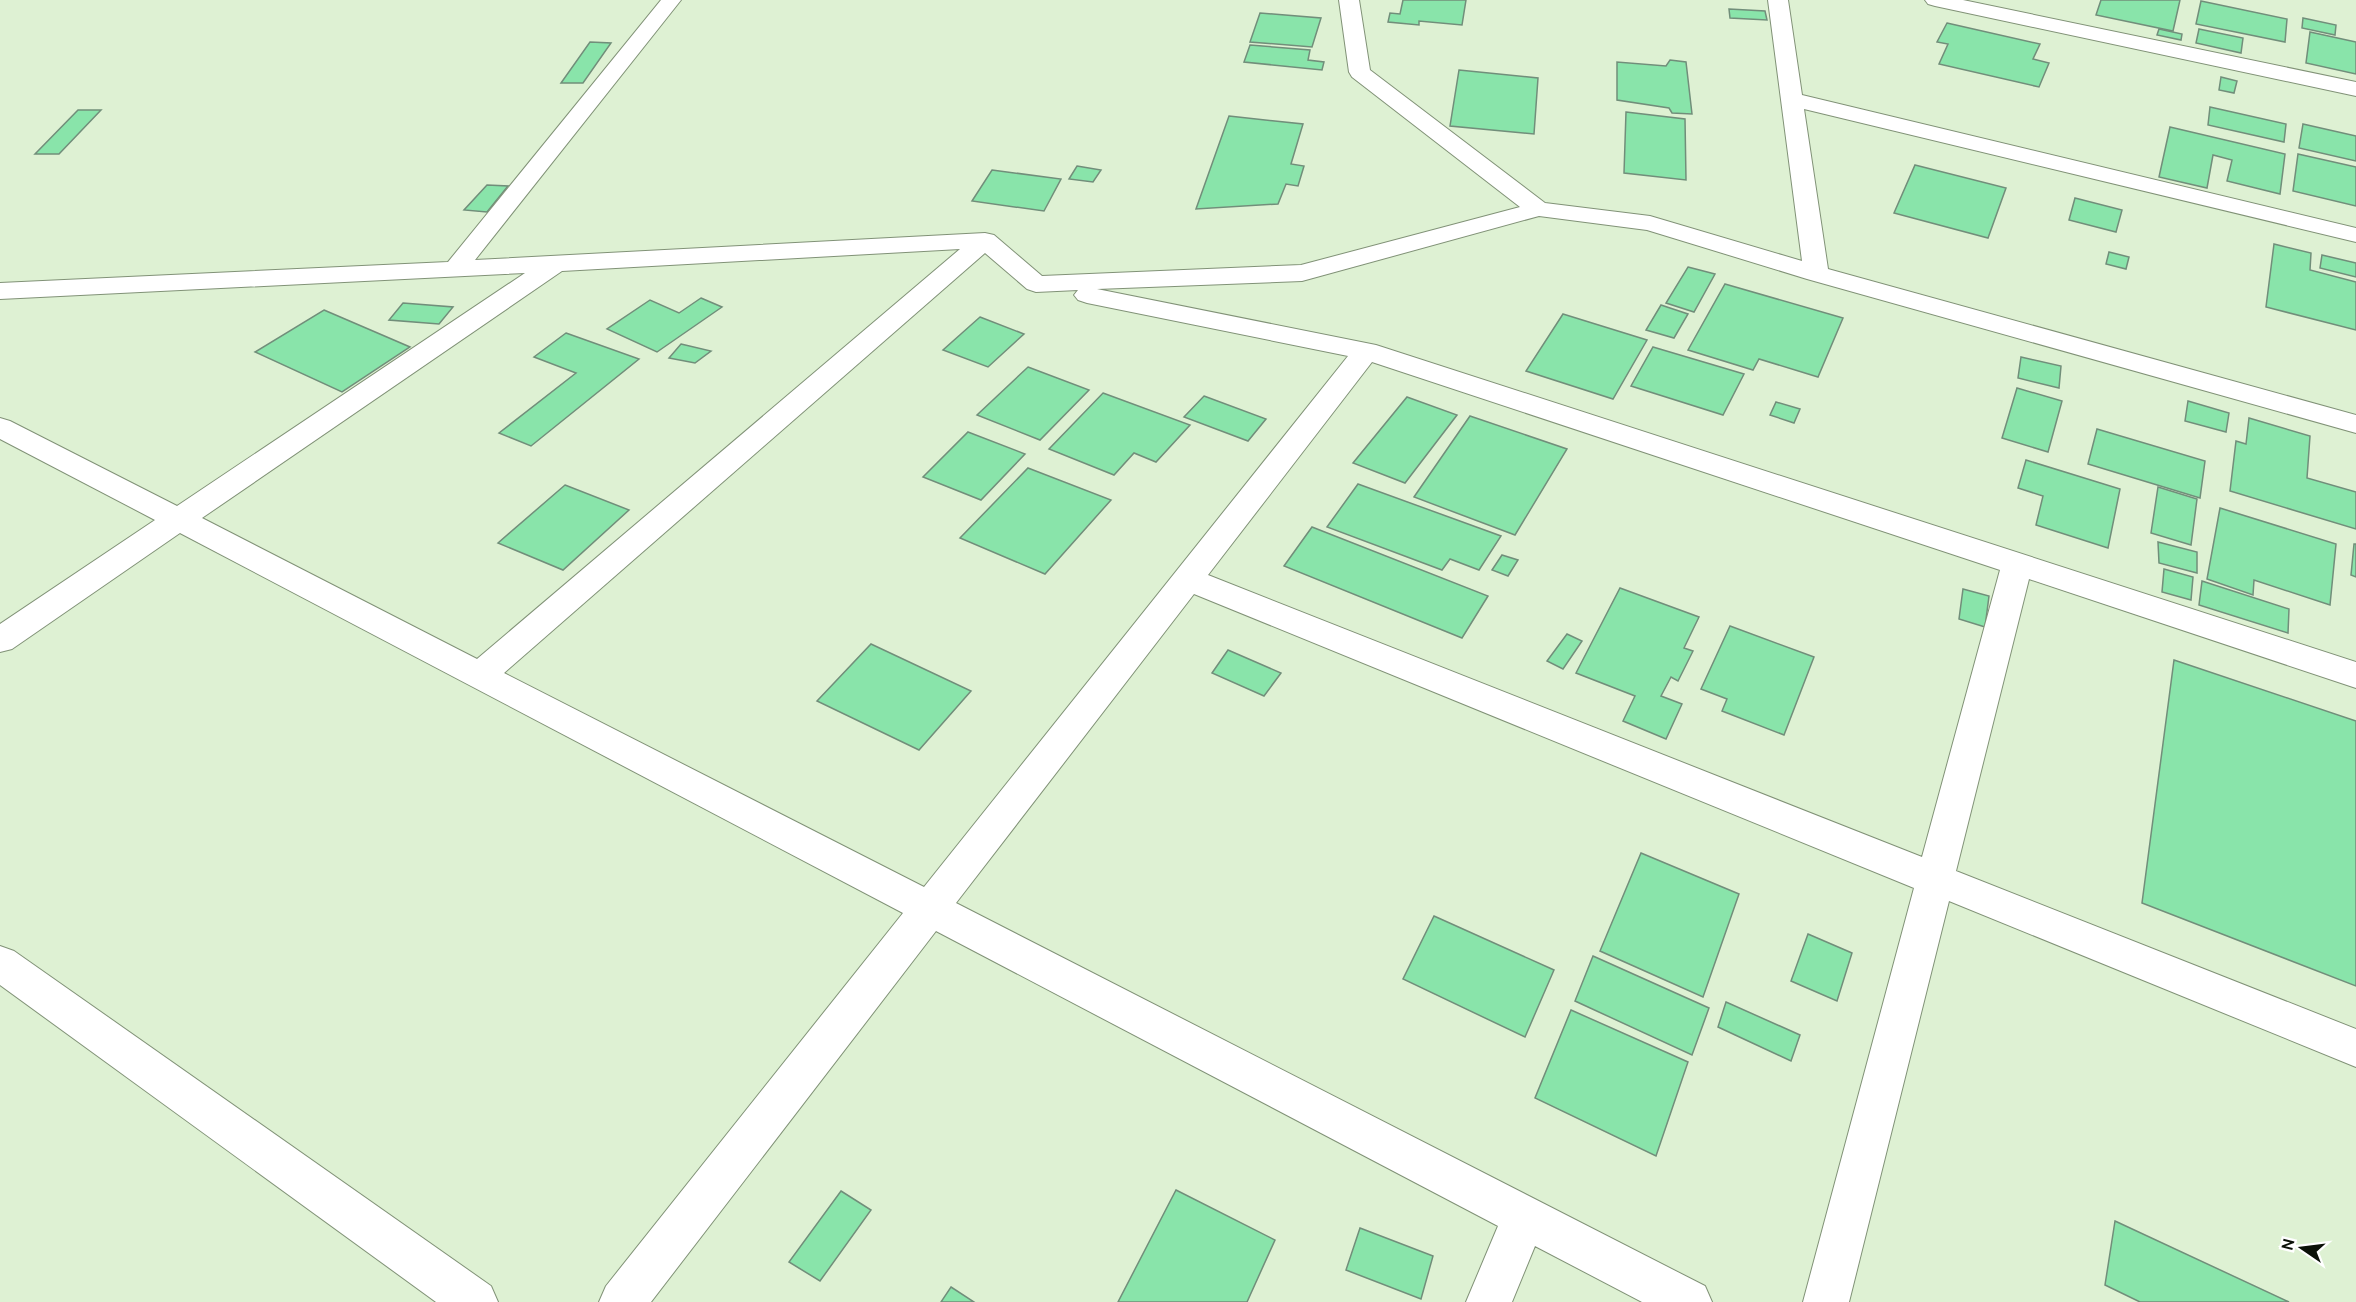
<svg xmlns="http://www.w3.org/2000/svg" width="2356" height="1302" font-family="Cabin,sans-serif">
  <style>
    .building { fill: #89e4aa; stroke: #718e7a; stroke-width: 1.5 }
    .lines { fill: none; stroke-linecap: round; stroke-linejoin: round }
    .minor-casing { stroke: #819277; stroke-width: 2 }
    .minor { fill: #fff; fill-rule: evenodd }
  </style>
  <rect width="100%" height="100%" fill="#def1d3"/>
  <g class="building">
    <path d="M1403,0h63l-4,25 -43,-4v4l-31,-3 2,-9 10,1z"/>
    <path d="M2101,0h79l-7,31 -77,-16z"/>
    <path d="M2201,1l86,18 -2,23 -89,-18z"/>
    <path d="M1729,9l36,2 2,9 -37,-2z"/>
    <path d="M1260,13l61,5 -9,29 -62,-5z"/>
    <path d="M2303,18l33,7 -1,10 -33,-7z"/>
    <path d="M1947,23l93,21 -7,15 16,4 -10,24 -100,-23 9,-20 -11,-2z"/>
    <path d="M2159,29l23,5 -1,6 -24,-5z"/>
    <path d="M2199,29l44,9 -2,15 -45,-10z"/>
    <path d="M2310,32l46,10v32l-50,-11z"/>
    <path d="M590,42l21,1 -28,40h-22z"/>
    <path d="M1250,45l60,5 -2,10 16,2 -2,8 -78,-8z"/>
    <path d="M1670,60l16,2 6,52 -20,-1 -3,-5 -52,-8v-38l49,4z"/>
    <path d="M1459,70l79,8 -4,56 -84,-8z"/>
    <path d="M2221,77l16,4 -3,12 -15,-3z"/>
    <path d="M2210,107l76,17 -2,18 -76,-17z"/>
    <path d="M78,110h23l-42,44h-24z"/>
    <path d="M1626,112l59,7 1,61 -62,-7z"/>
    <path d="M1229,116l74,8 -12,40 13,2 -6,20 -12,-2 -8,20 -82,5z"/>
    <path d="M2303,124l53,12v25l-57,-13z"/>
    <path d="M2170,127l115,27 -5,40 -53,-13 5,-21 -19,-5 -6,33 -48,-11z"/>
    <path d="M2298,154l58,13v39l-63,-15z"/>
    <path d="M1915,165l91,23 -18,50 -94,-25z"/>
    <path d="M1077,166l24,4 -8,12 -24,-3z"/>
    <path d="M992,170l69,9 -17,32 -72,-10z"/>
    <path d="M487,185l21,1 -21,26 -23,-2z"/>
    <path d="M2075,198l47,12 -6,22 -47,-12z"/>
    <path d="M2274,244l37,9 -1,17 46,12v48l-90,-23z"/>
    <path d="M2109,252l20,5 -3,12 -20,-5z"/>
    <path d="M2322,255l34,8v14l-36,-9z"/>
    <path d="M1688,267l27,7 -21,38 -28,-9z"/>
    <path d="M1725,284l118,34 -25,59 -59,-18 -6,11 -65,-20z"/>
    <path d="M701,298l21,9 -65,45 -50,-23 43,-29 29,13z"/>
    <path d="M403,303l50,4 -14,17 -50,-4z"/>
    <path d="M1661,305l27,9 -14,24 -28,-8z"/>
    <path d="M324,310l86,37 -68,45 -87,-40z"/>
    <path d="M1563,314l84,26 -34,59 -87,-28z"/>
    <path d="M980,317l44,17 -36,33 -45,-17z"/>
    <path d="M566,333l73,26 -108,87 -32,-13 77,-60 -42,-16z"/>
    <path d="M681,344l30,7 -16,12 -26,-5z"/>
    <path d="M1653,347l91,27 -21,41 -92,-29z"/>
    <path d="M2021,357l40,9 -2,22 -41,-10z"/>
    <path d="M1028,367l61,23 -49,50 -63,-25z"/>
    <path d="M2017,388l45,13 -14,51 -46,-14z"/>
    <path d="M1103,393l87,32 -34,37 -22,-9 -20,22 -65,-26z"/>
    <path d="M1204,396l62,23 -18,22 -64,-24z"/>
    <path d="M1407,397l50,18 -52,68 -52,-20z"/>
    <path d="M2188,401l41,12 -3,19 -41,-11z"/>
    <path d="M1776,402l24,7 -6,14 -24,-8z"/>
    <path d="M1470,416l97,33 -52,86 -101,-38z"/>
    <path d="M2249,418l61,18 -3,42 49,14v37l-126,-38 6,-50 10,3z"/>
    <path d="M2097,429l108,32 -5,37 -112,-34z"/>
    <path d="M968,432l57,22 -44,46 -58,-23z"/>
    <path d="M2026,460l94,29 -12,59 -72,-23 7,-29 -25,-8z"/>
    <path d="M1028,468l83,32 -66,74 -85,-36z"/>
    <path d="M1358,484l143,52 -22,34 -29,-11 -8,11 -115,-43z"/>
    <path d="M565,485l64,25 -66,60 -65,-27z"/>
    <path d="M2158,487l39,12 -6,46 -40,-12z"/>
    <path d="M2220,508l116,36 -6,61 -76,-25 -1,15 -46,-16z"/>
    <path d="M1312,527l176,69 -26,42 -178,-72z"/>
    <path d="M2158,542l39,10v21l-38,-10z"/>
    <path d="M2354,544h2v33l-5,-2z"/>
    <path d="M1502,555l16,5 -10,16 -16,-6z"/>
    <path d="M2164,569l29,8 -2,23 -29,-8z"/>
    <path d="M2202,581l87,28 -1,24 -89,-28z"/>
    <path d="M1620,588l79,29 -15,31 9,3 -15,30 -7,-4 -10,19 21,8 -16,35 -43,-18 12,-25 -59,-23z"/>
    <path d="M1963,589l26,7 -4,31 -26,-8z"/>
    <path d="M1730,626l84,31 -30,78 -62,-24 5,-12 -26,-10z"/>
    <path d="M1567,634l15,7 -19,28 -16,-8z"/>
    <path d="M871,644l100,47 -52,59 -102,-49z"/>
    <path d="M1228,650l53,23 -17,23 -52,-23z"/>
    <path d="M2174,660l182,61v265l-214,-83z"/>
    <path d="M1641,853l98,41 -36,103 -103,-46z"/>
    <path d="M1434,916l120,54 -29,67 -122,-58z"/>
    <path d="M1808,934l44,19 -15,48 -46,-20z"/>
    <path d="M1593,956l116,52 -17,47 -117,-54z"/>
    <path d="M1726,1002l74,33 -9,26 -73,-34z"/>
    <path d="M1571,1010l117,52 -32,94 -121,-58z"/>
    <path d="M1176,1190l99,50 -28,62h-129z"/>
    <path d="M841,1191l30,19 -51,71 -31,-19z"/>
    <path d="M2115,1221l174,81h-149l-35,-17z"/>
    <path d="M1360,1228l73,28 -12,43 -75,-29z"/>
    <path d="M951,1287l23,15h-33z"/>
  </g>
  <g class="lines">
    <g class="minor-casing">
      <g id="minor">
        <path d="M661,0h20l-206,260 510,-27 9,2 48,41 259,-11 219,-58 -168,-130 -3,-5 -10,-72h20l11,70 175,133 105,13 152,45 -34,-261h20l14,95 554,133v14l-552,-133 24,160 528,146v18l-549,-154 -160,-49 -108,-14 -237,65 -205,8 279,56 980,317v26l-327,-109 -73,292 400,158v38l-407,-166 -100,401h-46l111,-414 -720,-294 -238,309 749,383 7,16h-70l-107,-56 -23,56h-46l32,-76 -562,-295 -285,371h-52l7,-16 297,-373 -723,-380 -168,116 -12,3v-28l155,-104 -155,-81v-21l10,3 167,85 348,-233 -525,26v-16l448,-21zM960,249l-483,410 -275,-141 360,-247zM985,253l42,36 9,3 42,-2 -4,5 4,5 9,3 261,53 -424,531 -420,-214zM1372,362l628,208 -78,287 -714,-282z"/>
        <path d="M1925,0h38l393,82v14l-421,-90 -7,-2z"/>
        <path d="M0,946l14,5 477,335 7,16h-62l-436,-317z"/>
      </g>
    </g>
    <use href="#minor" class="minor"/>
  </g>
  <g transform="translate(2302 1248) rotate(284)" stroke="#ffffff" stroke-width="4.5" paint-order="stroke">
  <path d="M0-4.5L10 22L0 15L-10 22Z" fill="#0b1108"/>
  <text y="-9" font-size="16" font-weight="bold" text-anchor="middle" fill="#0b1108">N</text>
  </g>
</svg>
